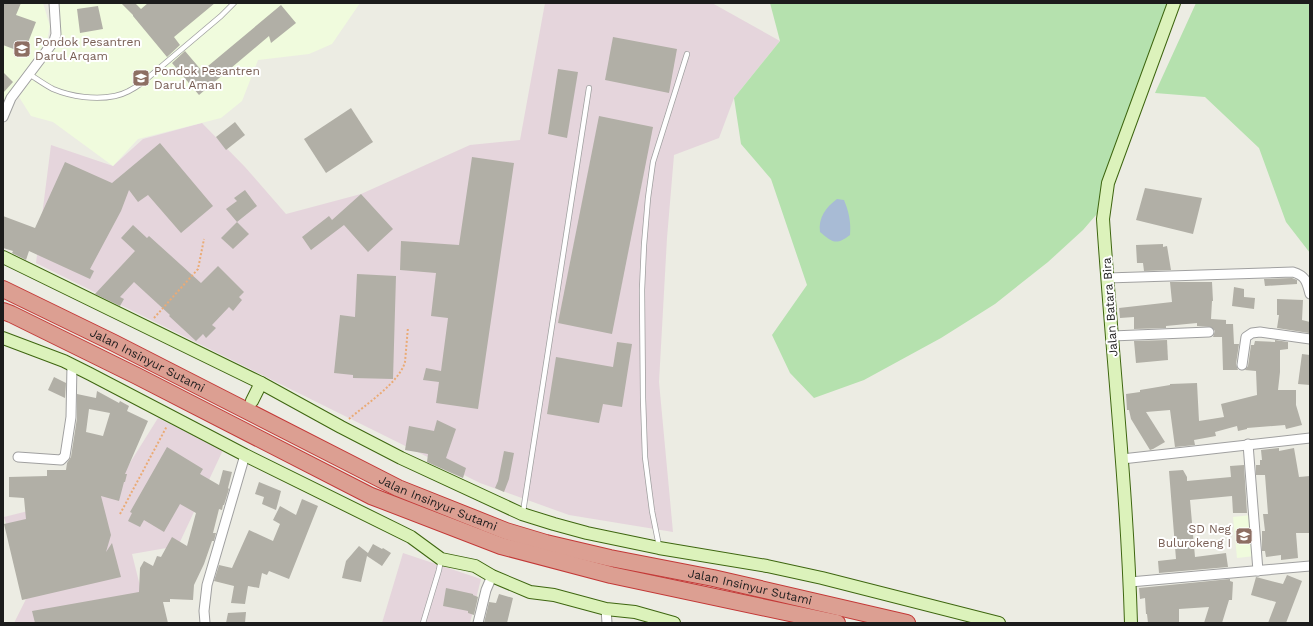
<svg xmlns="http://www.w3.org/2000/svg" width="1313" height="626" font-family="'Work Sans',sans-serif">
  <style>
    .industrial { fill: #e5d5dc }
    .education { fill: #f0fbdd }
    .grass { fill: #b5e1ae }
    .water { fill: #a8bbd5 }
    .building { fill: #b1afa6; fill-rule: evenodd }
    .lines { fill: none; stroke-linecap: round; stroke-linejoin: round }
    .lane-casing { stroke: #a0a0a0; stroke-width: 6 }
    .street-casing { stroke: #a0a0a0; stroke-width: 11 }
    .secondary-casing { stroke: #3e6610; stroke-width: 14 }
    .highway-casing { stroke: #c33937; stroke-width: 18 }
    .path { stroke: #eaab76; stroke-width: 2; stroke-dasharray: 2 2; stroke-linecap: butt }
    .lane { stroke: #fff; stroke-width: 4.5 }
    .street { stroke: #fff; stroke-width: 9 }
    .secondary { stroke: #dcf2bb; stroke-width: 12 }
    .highway { stroke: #dc9f92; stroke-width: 16 }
    .labels { text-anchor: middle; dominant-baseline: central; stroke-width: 4; stroke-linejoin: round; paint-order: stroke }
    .education-label { font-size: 12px; fill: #785e54; stroke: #fff; text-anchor: start }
    .street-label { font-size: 12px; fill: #1c1c1c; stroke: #fff }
  </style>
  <rect width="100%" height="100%" fill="#ecece3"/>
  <g class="industrial">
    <path d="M545,3h167l68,38 -46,57 -15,40 -45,17 -7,83 -8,144 14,150 -104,-17 -89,-32 -444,-220 15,-118 62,21 30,-27 59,-16 43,44 41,47 75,-20 109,-49 50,-5z"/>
    <path d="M158,418l65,32 -45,96 -46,8 10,40 11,29h-139l14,-28 -24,-78 88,-22 -2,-33 38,4z"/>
    <path d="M403,553l78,26 -11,44h-88z"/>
  </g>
  <g class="education">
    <path d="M3,3h40l7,23 -3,15 -44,61z"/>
    <path d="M59,3h301l-28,41 -23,10 -51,6 -16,41 -21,17 -83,21 -25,27 -60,-44 -22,-6 -12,-19 42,-59z"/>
    <path d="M1251,515l4,41 -18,2 -4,-41z"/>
  </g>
  <g class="grass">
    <path d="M770,3h406l-67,197 -26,30 -35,32 -53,42 -54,34 -77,42 -50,18 -24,-25 -18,-38 35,-50 -36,-106 -30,-35 -7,-46 46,-57z"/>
    <path d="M1196,3h114v250l-24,-31 -27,-74 -54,-51 -50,-4z"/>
  </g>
  <path class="water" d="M837,199l7,1c5,12 7,22 6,35 -14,11 -18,7 -30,-3 -2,-14 6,-25 17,-33z"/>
  <g class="building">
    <path d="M3,3h18l-5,12 20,7 -12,31 -21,-8z"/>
    <path d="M121,3h14l6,6 7,-6h67l-41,34 6,8 -13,12 -34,-41v-1z"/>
    <path d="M281,5l15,18 -25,20 -2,-7 -70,59 -27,-32 13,-12 17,20z"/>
    <path d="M98,6l5,23 -23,4 -3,-24z"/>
    <path d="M613,37l64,12 -8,44 -64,-13z"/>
    <path d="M558,69l20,3 -11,66 -19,-4z"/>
    <path d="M3,72l10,10 -10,11z"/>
    <path d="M351,108l22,34 -47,31 -22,-34z"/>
    <path d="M599,116l54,11 -41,207 -54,-11z"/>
    <path d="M235,122l10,13 -19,15 -10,-13z"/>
    <path d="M160,143l53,63 -32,27 -33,-38 -10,7 -9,-12 -8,21 -31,58 4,2 -4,8 -61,-28 -3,9 -14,-7 1,-2 -10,-3v-32l32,12 30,-66 47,21z"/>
    <path d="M472,157l42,6 -36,246 -42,-6 3,-21 -16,-2 3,-12 15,3 7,-53 -17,-2 5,-43 -36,-3 1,-29 58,4z"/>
    <path d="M1145,188l57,10 -9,36 -57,-14z"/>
    <path d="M245,190l12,16 -20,16 -11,-13 11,-8 -3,-3z"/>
    <path d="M361,194l32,35 -25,23 -24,-27 -33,25 -9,-13 27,-21 3,4z"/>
    <path d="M237,222l12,12 -16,15 -12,-11z"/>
    <path d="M133,225l14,13 2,-2 52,47 17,-17 26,26 -5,5 3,3 -9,11 -4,-4 -17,18 4,3 -10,10 -3,-4 -7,7 -27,-25 1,-1 -36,-33 -14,15 4,2 -4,7 -25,-12 40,-43 -14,-13z"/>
    <path d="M1163,244v3l4,-1 4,24 -27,1 -1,-8h-6l-1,-18z"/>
    <path d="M357,274l39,2 -3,103 -40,-1v-3l-19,-2 6,-58 15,2z"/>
    <path d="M1292,278l5,2v4l-32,2 -1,-7z"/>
    <path d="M1170,282h42l1,19h-1l-1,18 15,1v4h7l1,20h5l-3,20 2,6h-15l-1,-33h-9l2,-6 -4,-4 -14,-1v-3l-31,3v2l-32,1v-12l-14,1 -1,-10 53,-6z"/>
    <path d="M1234,287l10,2v8l11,1 -1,11 -22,-3z"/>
    <path d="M1277,299l26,1 -1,20 8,2 -1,11 -32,-5 2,-13h-2z"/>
    <path d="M1167,340l1,20 -32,3 -2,-22z"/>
    <path d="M1275,340l13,2v7l-8,1v22l-2,18h18v15l6,20 -16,4 -1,-4 -38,3v1l-9,2 -1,-5 -22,6 1,4 -22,4 1,5 -20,2 -5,-37 -24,2 19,30 -12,7 -3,1 -19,-31 -2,-9h-2l-1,-16 14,-2v-2l30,-5v-1l27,-1 2,38 25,-4 -3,-13 36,-9 -1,-24 -11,-1 3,-4 3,-21h3l1,-4 20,1z"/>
    <path d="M617,342l15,2 -10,63 -19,-3 -4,19 -52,-9 9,-57 57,10z"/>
    <path d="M1302,354l8,1v30l-12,-1z"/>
    <path d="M54,377l12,6 -1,15 -17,-8z"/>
    <path d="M97,391l22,12 1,-2 9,5 -2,5 21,10 -23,53h2l-2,8h-1l-5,19 -18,-5 10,39 -5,17 6,-9 9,34 -99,23 -18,-76 22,-5 -2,-21 -15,-1v-20l38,-1v-6h19l1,-7 4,-6 6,-39v-24l19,4zM89,409l21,4 -7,23 -17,-4z"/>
    <path d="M437,420l19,9 -10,29 20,10 -3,10 -36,-16 1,-8 -23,-4 4,-24 25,5z"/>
    <path d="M167,447l36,22 -3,5 19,11 4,-15 9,2 -4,16 1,1 -5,16h-1l-1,5 -3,-1 -6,24h3l-2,8h-2l-8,23 -10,21 -1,15 -23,-1v3h-7l5,21h-133l-3,-12 107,-19 1,-24 4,-7 9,5 4,-10 4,1 11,-20 15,9 9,-33 -16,-9 -16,28 -20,-12 -4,7 -12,-6 4,-8 -2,-1z"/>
    <path d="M1279,448v3l15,-3 5,29 11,-1v57h-14l2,25 -17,2v-5l-15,2 -1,-6h-3v-20h3l-2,-17h5l-3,-39h-9v-10h4v-5h2l-1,-10z"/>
    <path d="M504,451l10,2 -5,26 -5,13 -9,-4 3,-7z"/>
    <path d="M1244,465l3,48h-14l-1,-17 -42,4 5,57 31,-4 2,14 -69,6 -1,-12 18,-2 -7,-88 14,-1 4,7v4l44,-4 -1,-11z"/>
    <path d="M259,482l22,9 -5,19 -14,-6 2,-7 -9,-3z"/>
    <path d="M302,499l16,7 -29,73 -20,-8 -2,4 -5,-2 -3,15 -11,-2 -3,18 -14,-1 3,-17 -20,-5 5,-16 13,3 17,-38 24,11 7,-17 -7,-4 7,-14 16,9z"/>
    <path d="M373,544l9,5 1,-1 8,5 -9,13 -15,-10 -6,26 -19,-4 4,-17 13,-15 9,7z"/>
    <path d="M1287,575l15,6 -16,42h-18l8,-21 -25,-7 5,-18 27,7z"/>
    <path d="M1230,579v2l3,1 -1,18h-3l-7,23h-18l5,-16 -30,2v14h-31l-1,-9h-1l-1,-16 -5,1 -1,-11z"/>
    <path d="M446,588l27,6v1l5,2 -4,18 -6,-2v-2l-25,-5z"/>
    <path d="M499,594l14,4 -6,25h-23l5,-21 7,1z"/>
    <path d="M246,612l-1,11h-19l2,-10z"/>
  </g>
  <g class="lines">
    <g class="lane-casing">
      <g id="lane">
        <path d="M29,74c8,5 16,11 24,15 19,8 43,11 62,7 11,-2 20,-8 28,-14l78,-66 13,-13"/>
        <path d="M523,512l66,-424"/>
        <path d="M659,546l-7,-35 -7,-54 -2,-59 -1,-108 2,-45 4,-47 5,-36 34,-108"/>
        <path d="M423,623l16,-53 2,-11"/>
      </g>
    </g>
    <g class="street-casing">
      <g id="street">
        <path d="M3,117l8,-19 43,-57 2,-7 -2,-31"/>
        <path d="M1107,278l186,-6c13,4 14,10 17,22"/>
        <path d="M1112,336l97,-4"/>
        <path d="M1242,365l4,-28 6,-4 8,-1 50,7"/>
        <path d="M1248,444l10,127"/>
        <path d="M18,457l43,3 4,-4 6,-39 1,-52"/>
        <path d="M1122,459l188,-21"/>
        <path d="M1130,582l180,-16"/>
        <path d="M606,609l1,14"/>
        <path d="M205,623l-1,-12 3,-26 38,-130"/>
        <path d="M478,623l8,-33 6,-14"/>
      </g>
    </g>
    <g class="secondary-casing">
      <g id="secondary">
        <path d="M3,257l258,126 80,44 60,31 121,56 32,10 33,9 72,15 108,18 55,12 177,45"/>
        <path d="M3,338l61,23 26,13 155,81 166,82 30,22 34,7 17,10 38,16 24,3 52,14 29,3 39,11"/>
        <path d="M252,401l9,-18"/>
        <path d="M1131,623c-4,-135 -19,-269 -28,-404l5,-36 66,-180"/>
      </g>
    </g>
    <g class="highway-casing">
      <g id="highway">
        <path id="s1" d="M3,289l111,54 284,145 108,43 40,12 64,15 103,20 194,45"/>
        <path d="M3,311l8,3 126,62 234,120 130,50 110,29 226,48"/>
      </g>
    </g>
    <g class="path">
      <path d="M154,318l44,-49 6,-30"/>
      <path d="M349,419c17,-15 50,-36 56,-57l3,-35"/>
      <path d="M120,514l47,-88"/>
    </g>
    <use href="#lane" class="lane"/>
    <use href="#street" class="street"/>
    <use href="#secondary" class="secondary"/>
    <use href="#highway" class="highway"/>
  </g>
  <defs>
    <g id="school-square" transform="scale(0.9)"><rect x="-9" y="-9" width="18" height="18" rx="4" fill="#8d6e63" stroke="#fff"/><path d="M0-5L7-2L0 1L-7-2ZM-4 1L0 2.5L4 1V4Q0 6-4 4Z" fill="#fff"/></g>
  </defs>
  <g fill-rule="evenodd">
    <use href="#school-square" x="22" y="49"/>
    <use href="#school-square" x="141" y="78"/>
    <use href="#school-square" x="1244" y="536"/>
  </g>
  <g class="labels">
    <g class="education-label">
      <text x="35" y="42">Pondok Pesantren<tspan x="35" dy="14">Darul Arqam</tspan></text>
      <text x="154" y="71">Pondok Pesantren<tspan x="154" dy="14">Darul Aman</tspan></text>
      <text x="1231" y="529" text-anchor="end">SD Neg<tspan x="1231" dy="14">Bulurokeng I</tspan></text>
    </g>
    <g class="street-label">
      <text transform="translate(1110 307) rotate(-94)">Jalan Batara Bira</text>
      <text stroke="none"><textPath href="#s1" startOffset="161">Jalan Insinyur Sutami</textPath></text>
      <text stroke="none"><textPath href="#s1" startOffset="485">Jalan Insinyur Sutami</textPath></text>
      <text stroke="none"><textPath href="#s1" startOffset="809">Jalan Insinyur Sutami</textPath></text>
    </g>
  </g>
  <rect width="1313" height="626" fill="none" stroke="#1c1c1c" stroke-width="8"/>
</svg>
